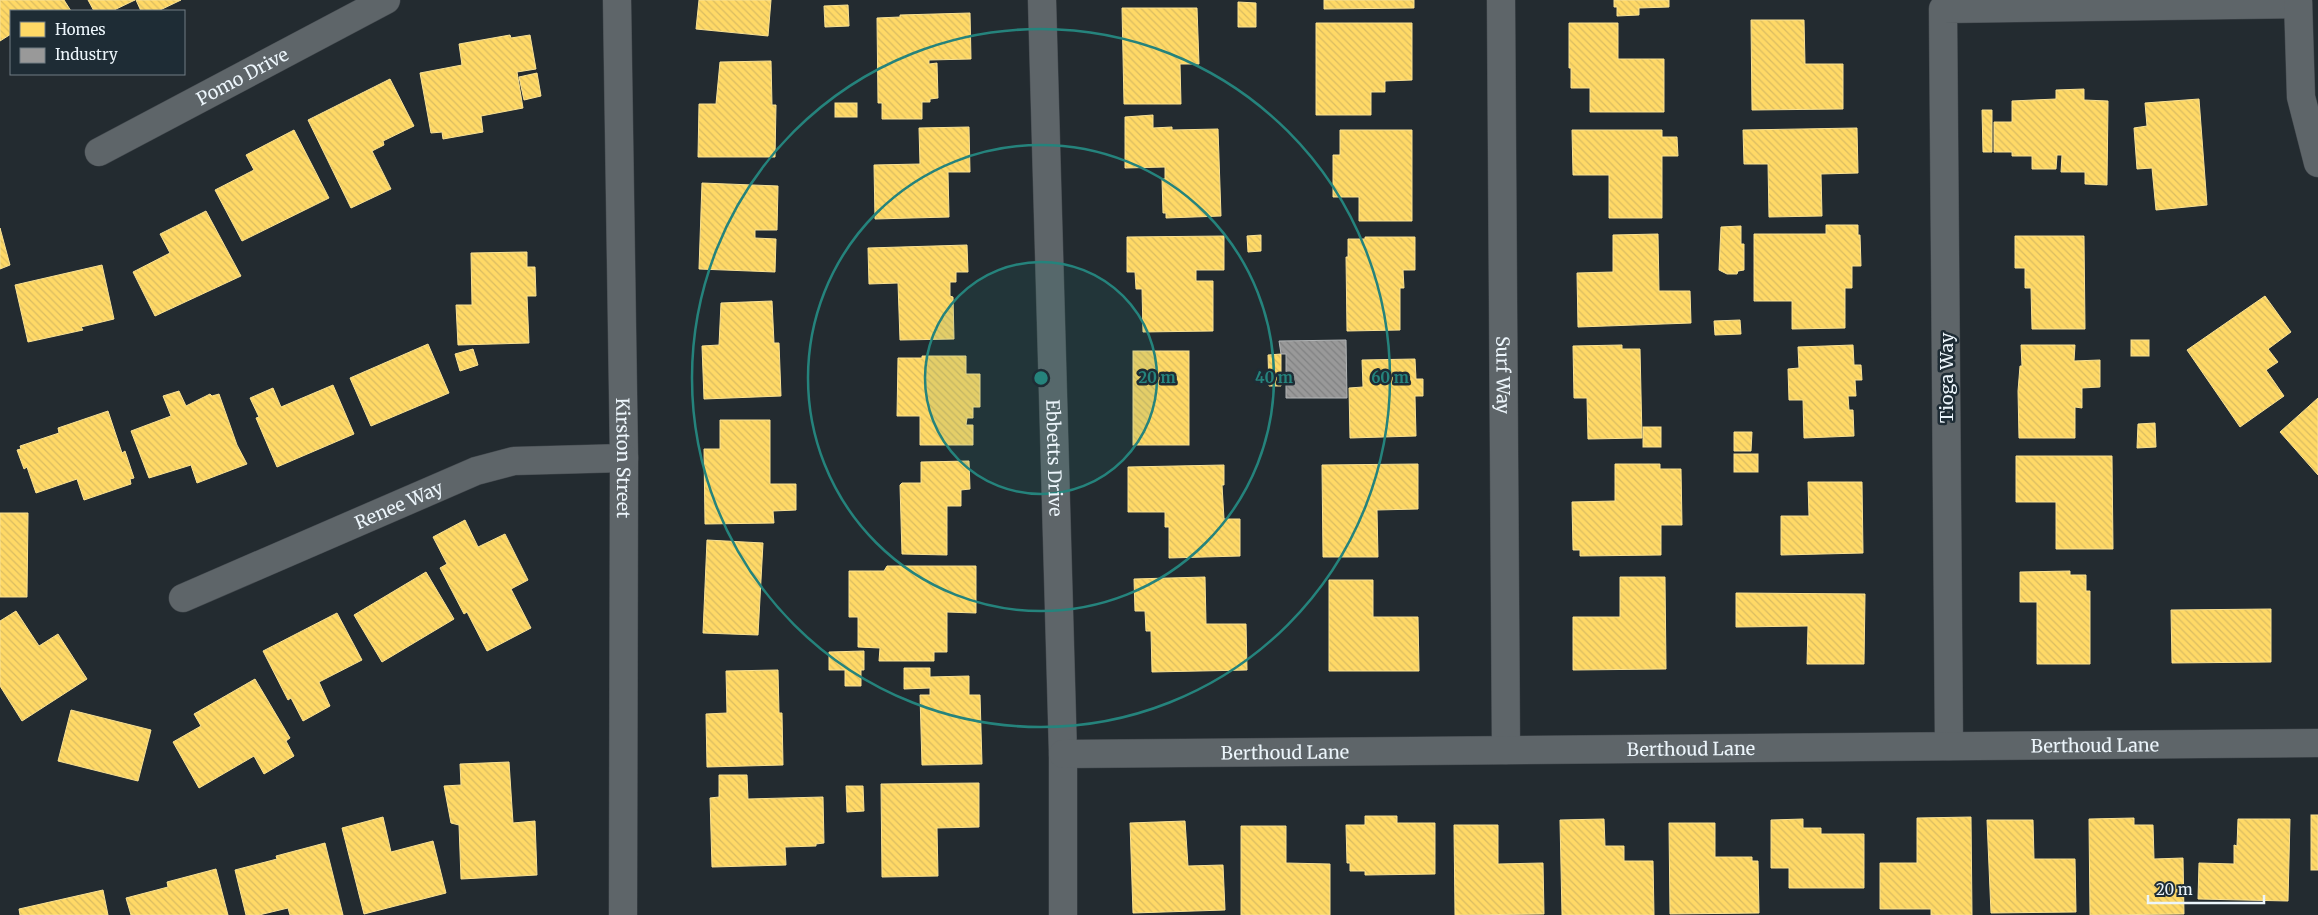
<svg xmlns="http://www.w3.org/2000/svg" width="2318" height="915" font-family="Merriweather,serif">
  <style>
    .homes { fill: url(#homes-back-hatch); stroke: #f9e193 }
    .industry { fill: url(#industry-back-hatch); stroke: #b2b5b6 }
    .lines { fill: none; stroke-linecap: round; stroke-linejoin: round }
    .street-casing { stroke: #42484d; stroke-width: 29 }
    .secondary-casing { stroke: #42484d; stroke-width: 29 }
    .street { stroke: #5e6569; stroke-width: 28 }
    .secondary { stroke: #5e6569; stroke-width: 28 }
    .ring { fill: none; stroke: #25837c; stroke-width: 2.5 }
    .labels { text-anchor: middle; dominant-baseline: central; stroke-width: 5; stroke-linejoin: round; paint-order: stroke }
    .street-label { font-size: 18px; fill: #ecf5fb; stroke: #1e2c35 }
    .centre { fill: #25837c; stroke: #1e2c35; stroke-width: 2.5 }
    .ring-label { font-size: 15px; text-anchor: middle; font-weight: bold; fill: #25837c; stroke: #1e2c35; stroke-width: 5; stroke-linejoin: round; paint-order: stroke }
  </style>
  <defs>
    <pattern id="homes-back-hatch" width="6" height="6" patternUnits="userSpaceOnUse" patternTransform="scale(1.25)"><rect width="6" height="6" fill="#ffd966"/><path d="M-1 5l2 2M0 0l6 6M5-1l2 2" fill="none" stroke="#dabc61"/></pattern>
    <pattern id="industry-back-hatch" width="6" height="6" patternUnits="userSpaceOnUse" patternTransform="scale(1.25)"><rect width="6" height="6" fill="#999"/><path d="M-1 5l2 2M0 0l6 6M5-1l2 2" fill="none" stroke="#808182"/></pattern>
  </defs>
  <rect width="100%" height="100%" fill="#232b30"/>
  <g class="homes">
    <path d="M0,0h64l7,11h-60v23l-11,7z"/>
    <path d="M88,0h47l-23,11h-18z"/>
    <path d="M136,0h45l-23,11h-17z"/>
    <path d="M699,0h72l-3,36 -72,-7z"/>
    <path d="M1324,0h90v8l-90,1z"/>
    <path d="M1614,0h55v7l-30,1v7l-22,1v-9h-3z"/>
    <path d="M1238,2l18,1v24h-18z"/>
    <path d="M848,5l1,21 -24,1 -1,-21z"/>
    <path d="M1122,8h75l2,56h-19l1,40h-57z"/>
    <path d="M970,13l1,46 -42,1v4l8,-1 1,35 -8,1v3h-8v17h-40v-16h-4l-1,-85 23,-1v-2z"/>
    <path d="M1751,20h53l1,44h38v45l-91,1z"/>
    <path d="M1316,23h96v57l-27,1v11h-14v23h-55z"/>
    <path d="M1569,23h49v36h46v53h-74v-24h-19v-20h-2z"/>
    <path d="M510,35l1,3 19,-3 6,34 -19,3 6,36 -42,8 2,16 -40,7 -1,-7 -11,1 -11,-60 42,-8 -3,-21z"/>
    <path d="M771,61l1,44h4l-1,52h-77l1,-53h17l4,-42z"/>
    <path d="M537,73l4,23 -17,4 -5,-23z"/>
    <path d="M390,79l24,47 -31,15 1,4 -12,6 19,38 -40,19 -43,-88z"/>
    <path d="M2084,89v11l24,1 -1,84 -22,-1v-12h-24l1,-17h-5l-1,14h-24v-13h-20v-4h-18v-30h18v-21l44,-2v-9z"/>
    <path d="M2199,99l8,106 -51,5 -4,-42 -15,1 -3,-41 13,-2 -2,-23z"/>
    <rect x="835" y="103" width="22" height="14"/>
    <path d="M1982,110h10v42h-9z"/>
    <path d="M1153,115v13l19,-1v3l46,-1 3,87 -55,2v-5h-3l-1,-34h3v-12l-40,1v-51z"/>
    <path d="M969,127l1,45h-22l1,45 -74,2 -1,-54 46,-1 -1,-36z"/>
    <path d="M1857,128l1,45 -37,1 1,42 -53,1 -1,-53h-24l-1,-34z"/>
    <path d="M294,130l35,68 -87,43 -27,-51 39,-20 -8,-15z"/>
    <path d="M1340,130h72v91h-53v-24h-26v-42h7z"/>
    <path d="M1572,130h90v7h15l1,19h-16v62h-53v-43h-36z"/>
    <path d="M702,183l76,3 -1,44h-22v8l21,1 -1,33 -76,-3z"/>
    <path d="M206,211l35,65 -86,40 -22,-44 37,-19 -10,-19z"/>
    <path d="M1826,225h32v10h2l1,31h-9v22h-7v40l-53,1v-28h-38v-67h72z"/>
    <path d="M1741,226v18h3v26l-6,1 -1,3h-10l-8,-4 2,-43z"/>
    <path d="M0,228l10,37 -10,4z"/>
    <path d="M1658,234l1,57h31l1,32 -113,4 -1,-54 36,-1v-37z"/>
    <path d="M1261,235v16l-13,1 -1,-16z"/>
    <path d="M1224,236v34h-28v11h17v50l-70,1 -1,-43h-6l-1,-17h-8v-35z"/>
    <path d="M2015,236h69l1,93h-53l-1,-41h-6v-20h-10z"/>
    <path d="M1365,237h50v33h-12l1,18h-4v42l-53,1 -1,-74h2v-18h17z"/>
    <path d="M967,245l1,27h-12v10h-6v14l3,1 1,42 -54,1 -2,-57 -29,1 -1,-36z"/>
    <path d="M527,252v15h8l1,29h-9l2,47 -71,2 -2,-40h16l-1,-52z"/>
    <path d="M102,265l12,54 -33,8 2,3 -55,12 -13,-57z"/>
    <path d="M2265,296l26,36 -23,17 10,13 -12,8 18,26 -44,31 -53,-77z"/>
    <path d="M772,301l2,42h5l2,53 -77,3 -2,-53 17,-1 2,-42z"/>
    <path d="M1740,320l1,14 -26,1 -1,-14z"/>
    <rect x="2131" y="340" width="18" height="16"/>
    <path d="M428,344l21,49 -78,33 -21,-48z"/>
    <path d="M1622,345v4h18l2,89 -54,1 -1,-41h-13l-1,-52z"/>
    <path d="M1853,345l1,20h7l1,15h-7l1,16h-8l1,14h4l1,26 -50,2 -1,-38h-14l-1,-31 11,-1 -1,-21z"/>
    <path d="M2021,345h54l-1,16 26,-1v27l-18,1v20l-7,-1v31h-56l-1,-47 2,-25h2z"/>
    <path d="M473,349l5,16 -18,6 -5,-17z"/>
    <rect x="1133" y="351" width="56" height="94"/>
    <path d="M1281,354v32h-12l-1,-31z"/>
    <path d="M922,356h44v18h14v33h-7v11h-6l-1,7h7v20h-53v-29h-23l1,-58h24z"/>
    <path d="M1415,359l1,20h7v17h-8l1,40 -66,2 -1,-50 14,-1 -1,-27z"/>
    <path d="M333,385l21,49 -77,33 -21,-49 3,-1 -9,-19 23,-10 8,19z"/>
    <path d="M179,391l7,15 24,-12 2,2 7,-2 18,51 10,19 -50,19 -6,-18 -42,13 -18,-47 40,-15 -8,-20z"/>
    <path d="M2318,398v77l-38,-43z"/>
    <path d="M108,411l14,42 3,-2 9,27 -4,1 1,5 -47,16 -7,-21 -41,14 -9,-26 -3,2 -7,-19 4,-1 -1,-3 39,-13 -1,-5z"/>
    <path d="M720,420h50v64h26v26l-23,1 1,12 -69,1 -1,-75h16z"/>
    <path d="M2155,423l1,24 -19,1 1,-24z"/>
    <rect x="1643" y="427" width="18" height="20"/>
    <path d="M1734,432h18l-1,19h-17z"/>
    <rect x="1734" y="454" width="24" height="18"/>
    <path d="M2016,456h96l1,93h-57v-47h-40z"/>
    <path d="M969,461l1,28 -9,1v16h-14v49l-45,-1 -2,-69 2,-2h19v-21z"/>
    <path d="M1418,464v45l-41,1 1,47h-55l-1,-92z"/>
    <path d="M1615,464h45v5h21l1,56h-21v30l-81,1v-6h-7l-1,-48 43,-1z"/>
    <path d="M1224,465v20h-2l2,34h16v37l-71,2v-31h-4v-15h-37v-45z"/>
    <path d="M1808,482h54l1,71 -82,2v-39h28z"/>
    <path d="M0,513h28l-1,84h-27z"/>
    <path d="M465,520l13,27 27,-13 23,46 -17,9 20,39 -44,23 -20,-39 -3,2 -24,-46 7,-4 -14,-27z"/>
    <path d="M707,540l56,3 -5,92 -55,-2z"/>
    <path d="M887,566h89v47l-29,-1v40h-13v9h-55l1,-13 -22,-1v-30h-9v-46h35z"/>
    <path d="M2070,571v4h16v16h4v73h-53v-62h-17v-30z"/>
    <path d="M426,572l28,47 -72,43 -28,-47z"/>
    <path d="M1205,577l1,47h40l1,46 -95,2 -1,-41h-5l-1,-20h-10l-1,-32z"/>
    <path d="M1620,577h45l1,92 -93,1v-53h47z"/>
    <path d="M1329,580h44v37h45l1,54h-90z"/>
    <path d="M1736,593l129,1 -1,70h-57l1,-38 -72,1z"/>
    <path d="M2271,609v53l-99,1 -1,-53z"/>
    <path d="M16,611l23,35 19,-12 29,45 -65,42 -22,-35v-65z"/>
    <path d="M337,613l25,47 -43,22 11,24 -27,15 -12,-23 -3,2 -25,-49z"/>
    <path d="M864,651v19h-3v16h-16v-16h-16v-18z"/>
    <path d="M904,668h26v9l39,-1v19h11l2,69 -60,1 -2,-70h10v-7l-26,1z"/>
    <path d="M778,670l1,43h3l1,52 -76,2 -1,-53 21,-1 -1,-42z"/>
    <path d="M255,679l35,59 -4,3 8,15 -30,18 -10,-18 -55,32 -26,-46 28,-16 -7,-12z"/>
    <path d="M71,710l80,20 -13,51 -80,-20z"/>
    <path d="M509,762l4,61 22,-2 2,54 -76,4 -2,-54 -8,-2 -7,-37 17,-1 -1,-21z"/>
    <path d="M719,775h28l1,24 75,-2 1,46 -8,1v2l-31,1 1,18 -74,2 -2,-69 9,-1z"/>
    <path d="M979,783v44l-42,1 1,48 -56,1 -1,-93z"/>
    <path d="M846,786h17l1,25 -17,1z"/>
    <rect x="2311" y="815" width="7" height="55"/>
    <path d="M1365,816h32v7h38v51l-70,1v-4h-15v-8h-3l-1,-38h19z"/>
    <path d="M383,817l8,35 42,-11 13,52 -82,21 -22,-86z"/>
    <path d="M1971,817l1,98h-41v-6h-51v-46h37v-45z"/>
    <path d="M2134,818v7h19l1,34 29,-1 1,56 -94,1 -1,-96z"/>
    <path d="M1604,819l1,27h19v15h29l1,54h-92l-2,-95z"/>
    <path d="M1803,819v9h18v6h43v54h-75v-20h-18v-48z"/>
    <path d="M2238,819h52l-2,82 -90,-2 1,-36 35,1v-19l3,1z"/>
    <path d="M1987,820h46l1,39h41l1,53 -85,1z"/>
    <path d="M1185,821l3,45 35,-1 2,45 -92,3 -3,-90z"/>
    <path d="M1669,823h46v34h37v4h6l1,52 -89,1z"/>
    <path d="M1454,825h44v39l45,-1 1,51 -89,1z"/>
    <path d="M1241,826h45v37l44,1v51h-89z"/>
    <path d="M325,843l18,72h-53l-2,-7 -29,7h-13l-11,-45 42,-11 -1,-3z"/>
    <path d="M216,869l12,46h-97l-5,-17 42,-11 -1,-5z"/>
    <path d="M103,890l5,25h-88l-1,-6z"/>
  </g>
  <path class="industry" d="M1346,340l1,58h-61v-44h-5l-2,-13z"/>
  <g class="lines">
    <g class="street-casing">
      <g id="street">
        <path id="s1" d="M617,0l7,458 -1,457"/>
        <path id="s2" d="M1042,0l21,754v161"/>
        <path id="s3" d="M1501,0l5,750"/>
        <path id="s4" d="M99,152l287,-152"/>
        <path id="s5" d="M183,598l293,-127 38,-10 110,-3"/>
        <path d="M1949,746l-6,-737 355,-5"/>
        <path id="s6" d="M1063,754l1255,-11"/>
      </g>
    </g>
    <g class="secondary-casing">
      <path id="secondary" d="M2298,0l3,97 17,66"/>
    </g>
    <use href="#street" class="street"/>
    <use href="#secondary" class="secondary"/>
  </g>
  <circle cx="1041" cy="378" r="116" fill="#25837c" fill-opacity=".12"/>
  <g class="ring">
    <circle cx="1041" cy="378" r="116"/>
    <circle cx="1041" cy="378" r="233"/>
    <circle cx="1041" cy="378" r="349"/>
  </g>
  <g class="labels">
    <g class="street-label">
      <text stroke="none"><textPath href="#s4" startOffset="162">Pomo Drive</textPath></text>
      <text stroke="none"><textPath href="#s3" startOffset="375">Surf Way</textPath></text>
      <text transform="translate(1946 378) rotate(-90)">Tioga Way</text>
      <text stroke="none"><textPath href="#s1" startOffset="458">Kirston Street</textPath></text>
      <text stroke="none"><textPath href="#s2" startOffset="458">Ebbetts Drive</textPath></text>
      <text stroke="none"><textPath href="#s5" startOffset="235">Renee Way</textPath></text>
      <text stroke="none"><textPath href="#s6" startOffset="1032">Berthoud Lane</textPath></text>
      <text stroke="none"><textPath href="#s6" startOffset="628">Berthoud Lane</textPath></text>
      <text stroke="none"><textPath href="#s6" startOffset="222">Berthoud Lane</textPath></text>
    </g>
  </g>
  <circle cx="1041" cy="378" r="8" class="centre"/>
  <g class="ring-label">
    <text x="1157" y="383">20 m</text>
    <text x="1274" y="383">40 m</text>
    <text x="1390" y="383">60 m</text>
  </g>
  <rect x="10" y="10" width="175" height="65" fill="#1e2c35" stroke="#707c84"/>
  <rect x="20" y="22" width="25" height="15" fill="#ffd966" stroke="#707c84"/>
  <text x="55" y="35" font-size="15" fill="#ecf5fb">Homes</text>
  <rect x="20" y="48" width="25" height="15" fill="#999999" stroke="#707c84"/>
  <text x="55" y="60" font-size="15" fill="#ecf5fb">Industry</text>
  <path d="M2148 895v8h116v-8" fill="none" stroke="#ecf5fb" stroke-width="2.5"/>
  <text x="2156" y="895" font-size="15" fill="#ecf5fb" stroke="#1e2c35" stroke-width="4" paint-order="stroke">20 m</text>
</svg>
